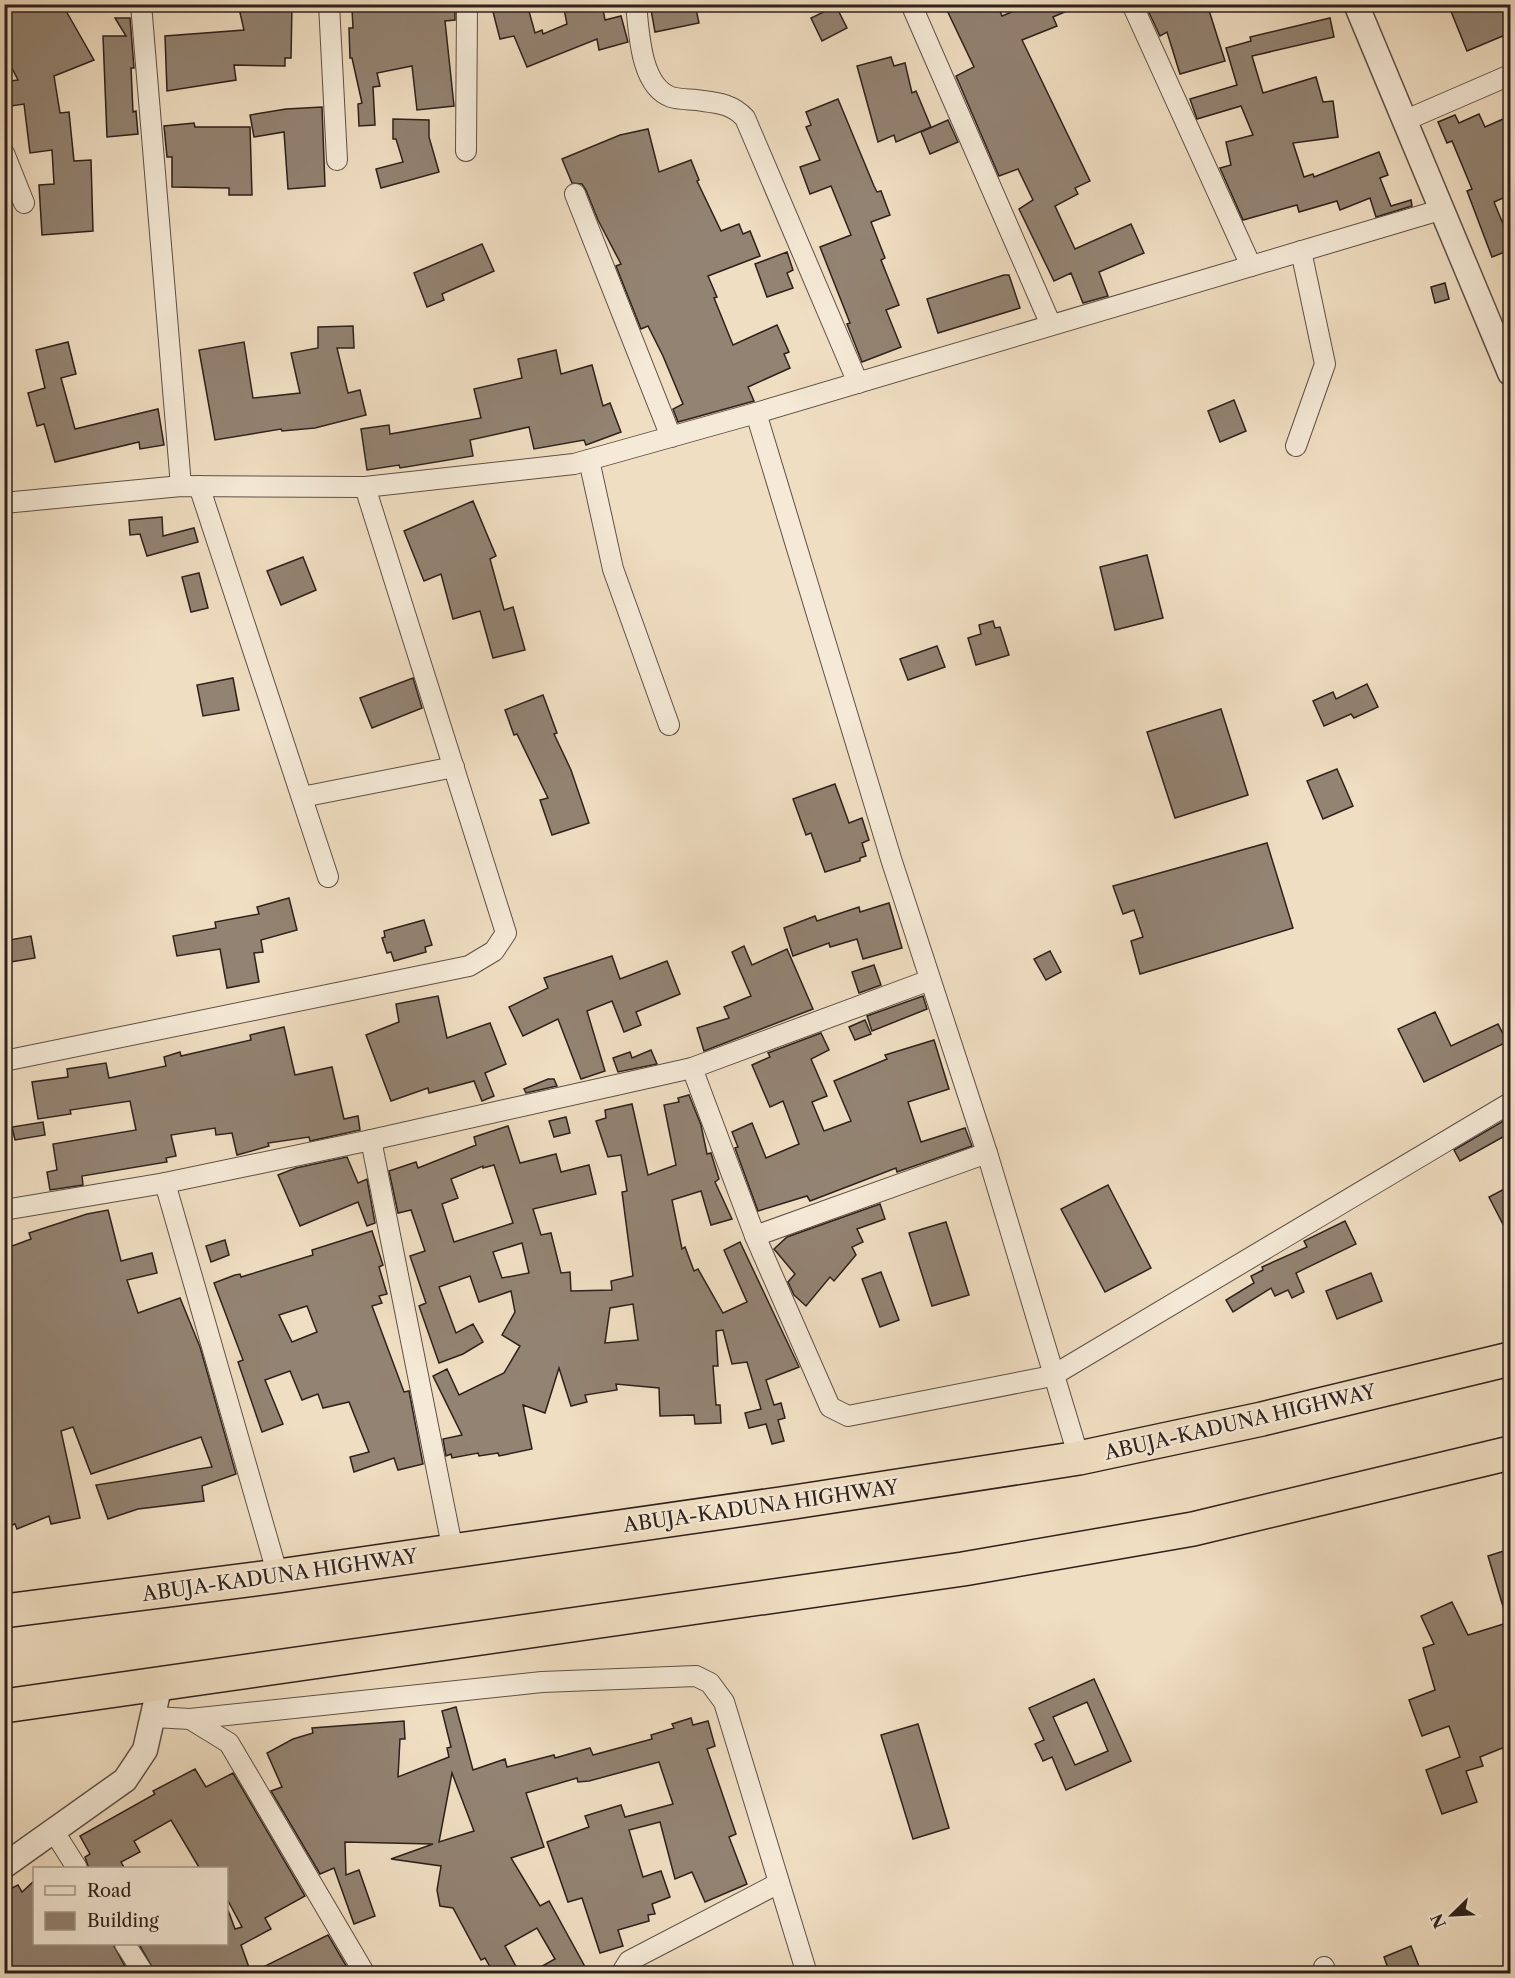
<svg xmlns="http://www.w3.org/2000/svg" width="1515" height="1978" font-family="'Libre Caslon Text',serif">
  <style>
    .building { fill: #938372; stroke: #2e211c; stroke-width: 1.5; fill-rule: evenodd }
    .lines { fill: none; stroke-linecap: round; stroke-linejoin: round }
    .minor-casing { stroke: #5e5046; stroke-width: 22 }
    .tertiary-casing { stroke: #5e5046; stroke-width: 27 }
    .trunk-casing { stroke: #2e211c; stroke-width: 36 }
    .minor { stroke: #f5ead7; stroke-width: 20 }
    .tertiary { stroke: #f5ead7; stroke-width: 24 }
    .trunk { stroke: #f0dec2; stroke-width: 33 }
    .labels { text-anchor: middle; dominant-baseline: central; stroke-width: 4.5; stroke-linejoin: round; paint-order: stroke }
    .street-label { font-size: 20px; fill: #2e211c; stroke: #f5ead7 }
  </style>
  <rect width="100%" height="100%" fill="#f0dec2"/>
  <filter id="stains"><feTurbulence type="fractalNoise" baseFrequency=".00333" numOctaves="4"/><feColorMatrix values="0 0 0 0 .2 0 0 0 0 .09 0 0 0 0 .02 0 0 0 .5 -.17"/></filter>
  <radialGradient id="worn" r=".72"><stop offset=".6" stop-color="#630" stop-opacity="0"/><stop offset="1" stop-color="#630" stop-opacity=".3"/></radialGradient>
  <g class="building">
    <path d="M4,4h58l32,56 -40,16 6,37 9,-1 5,49 17,-1 2,71 -51,4 -3,-50 15,-1 -2,-34 -22,3 -6,-49 -20,3v-25l14,-2 -14,-27z"/>
    <path d="M238,4h54l-1,54h-6v8l-51,-1 2,15 -69,11 -2,-55 79,-6z"/>
    <path d="M368,4h87v16l-10,1 9,85 -37,4 -5,-44 -35,7 3,13 -7,1 2,38 -16,1 -1,-22 4,-1 -10,-45h-2l-1,-30h4l-1,-19 16,-1z"/>
    <path d="M491,4h36l8,29 7,-3 1,4 24,-10 -4,-20h39l3,16 16,-4 7,26 -29,8 -2,-11 -70,28 -13,-31 -14,3z"/>
    <path d="M650,4h16l1,4 28,-4 4,19 -44,9z"/>
    <path d="M944,4h53l5,12 29,-12h52l-30,13 4,9 -35,14 68,141 -15,7 3,6 -23,12 20,43 56,-25 13,29 -45,19 9,24 -25,7 -12,-30 -17,8 -35,-72 14,-9 -15,-31 -19,7 -43,-100 18,-9z"/>
    <path d="M1145,4h62l18,57 -45,13 -13,-42 -7,4z"/>
    <path d="M1461,4h49v29l-43,18 -17,-42z"/>
    <path d="M836,6l11,22 -25,13 -11,-23z"/>
    <path d="M115,18h15l4,50h-3l2,44 3,-1 2,23 -31,3 -4,-101h23z"/>
    <path d="M1330,18l4,19 -82,19 11,37 53,-16 7,25 10,-1 5,36 -45,6 11,34 9,-3 1,3 65,-25 9,23 -8,3 11,28 20,-6 1,6 -36,11 -6,-19 -30,12 -3,-9 -38,11 -2,-7 -54,15 -23,-52 11,-3 -5,-23 27,-7 -12,-29 -44,13 -7,-20 47,-14 -11,-37 25,-7 -1,-4z"/>
    <path d="M891,57l3,9 11,-3 7,30 4,-2 15,36 -35,15 -2,-7 -16,7 -21,-76z"/>
    <path d="M838,99l36,87 3,6 4,-1 9,24 -19,7 14,36 -4,2 18,45 -13,5 15,37 -39,15 -15,-38 3,-1 -30,-76 31,-12 -20,-49 -21,8 -10,-27 20,-7 -14,-33 5,-2 -5,-13z"/>
    <path d="M322,107l3,79 -37,3 -4,-57 -30,5 -4,-22 36,-6z"/>
    <path d="M1479,114l6,13 25,-11v79l-16,7 16,39v9l-18,7 -25,-66 5,-2 -20,-48 -5,2 -9,-21 17,-7 4,8z"/>
    <path d="M393,119l36,1v17l10,35 -58,16 -5,-19 27,-7 -7,-23h-3z"/>
    <path d="M948,120l10,22 -28,12 -9,-22z"/>
    <path d="M194,123l1,4h55l2,68h-23v-7l-57,-1v-30h-5l-3,-31z"/>
    <path d="M648,129l11,43 32,-12 8,20 -2,1 24,50 18,-7 4,10 7,-3 10,25 -52,20 9,21 -3,1 19,47 44,-20 12,27 -5,2 6,14 -42,19 6,14 -76,21 -5,-13 10,-5 -20,-48 -15,-30 -7,3 -25,-63 5,-2 -23,-44 -12,-30 -4,-6 -10,-1 -10,-24 58,-24z"/>
    <path d="M482,244l12,27 -52,23 2,6 -17,7 -13,-34z"/>
    <path d="M787,252l6,18 -6,3 6,15 -26,9 -12,-33z"/>
    <path d="M1004,275h5l11,33 -82,25 -11,-34z"/>
    <path d="M1445,283l4,16 -14,4 -4,-16z"/>
    <path d="M353,326l1,22h-17l11,45 12,-3 6,25 -51,13 -33,3 -1,-2 -66,11 -16,-90 45,-8 9,56 47,-5 -9,-40 27,-5v-21z"/>
    <path d="M68,342l8,32 -15,4 14,51 83,-20 6,36 -24,4 -1,-7 -84,20 -11,-38 -7,2 -9,-33 17,-5 -9,-38z"/>
    <path d="M556,350l5,24 31,-9 11,41 7,-3 11,29 -35,13 -2,-5 -50,9 -5,-22 -59,13 3,16 -73,12 -1,-3 -32,5 -6,-41 28,-4 1,9 91,-16 -7,-29 48,-11 -4,-19z"/>
    <path d="M1234,400l12,31 -26,11 -12,-31z"/>
    <path d="M473,501l23,55 -6,3 14,51 9,-3 12,43 -32,8 -13,-47 -27,8 -12,-45 -17,7 -20,-50z"/>
    <path d="M162,517l1,19 31,-8 4,14 -51,14 -7,-22 -10,1 -1,-15z"/>
    <path d="M1147,555l16,63 -48,12 -15,-63z"/>
    <path d="M303,557l13,33 -35,15 -14,-34z"/>
    <path d="M199,573l9,35 -17,4 -9,-35z"/>
    <path d="M993,621l2,7 5,-1 9,28 -33,10 -8,-27 13,-4 -2,-9z"/>
    <path d="M937,646l8,21 -37,13 -8,-21z"/>
    <path d="M233,678l6,32 -36,6 -6,-31z"/>
    <path d="M413,678l9,30 -50,20 -12,-30z"/>
    <path d="M1367,684l11,23 -24,11 -3,-4 -27,12 -11,-25 20,-9 3,7z"/>
    <path d="M543,695l14,38 -3,1 17,36 18,53 -37,12 -12,-35 8,-2 -31,-64 -3,1 -9,-25z"/>
    <path d="M1221,709l27,86 -73,23 -28,-86z"/>
    <path d="M1337,769l16,37 -30,13 -16,-38z"/>
    <path d="M835,784l14,39 13,-5 7,22 -7,3 4,13 -6,2v3l-35,11 -14,-39 -5,2 -13,-36z"/>
    <path d="M1267,843l26,85 -153,46 -9,-33 12,-4 -9,-27 -11,4 -10,-28z"/>
    <path d="M289,898l8,32 -36,10 2,12 -9,1 5,29 -32,6 -7,-39 -43,7 -4,-20 43,-8 -1,-6 44,-8 -2,-7z"/>
    <path d="M889,903l13,45 -39,11 -6,-20 -27,8 -1,-4 -36,13 -9,-28 31,-12 2,5 42,-14 1,5z"/>
    <path d="M424,920l8,25 -7,2 1,5 -32,9 -3,-9 -4,1 -5,-15 3,-1 -1,-6z"/>
    <path d="M31,936l4,22 -31,5v-22z"/>
    <path d="M744,946l8,19 35,-16 26,60 -109,42 -7,-23 32,-10 -5,-11 27,-11 -19,-44z"/>
    <path d="M1050,951l11,21 -15,8 -12,-21z"/>
    <path d="M612,956l8,23 47,-18 13,33 -44,18 5,13 -17,7 -12,-31 -25,10 18,60 -24,8 -23,-60 -35,17 -14,-29 39,-19 -4,-10z"/>
    <path d="M874,965l7,20 -22,8 -7,-21z"/>
    <path d="M438,996l9,42 43,-15 16,41 -21,9 9,23 -12,5 -8,-20 -45,12 -1,-5 -37,13 -25,-66 33,-13 -3,-18z"/>
    <path d="M923,996l4,13 -55,22 -5,-15z"/>
    <path d="M1435,1012l16,34 47,-22 9,18 -83,40 -26,-53z"/>
    <path d="M865,1020l6,14 -16,6 -6,-13z"/>
    <path d="M284,1027l11,48 37,-8 12,52 14,-3 2,14 -50,11 -1,-4 -41,6 1,3 -32,9 -5,-22 -16,2 -1,-7 -44,7 5,21 -10,2 1,4 -85,14 1,9 -33,5 -3,-18 10,-2 -4,-26 83,-14 -6,-29 -60,9 1,4 -33,5 -6,-37 36,-5 -1,-8 39,-6 3,15 57,-12 -2,-9 16,-5 1,4 70,-16 -1,-5z"/>
    <path d="M821,1033l8,17 -18,9 16,37 -15,6 12,29 27,-10 -17,-40 53,-22 -2,-4 49,-15 15,49 -41,13 13,40 44,-14 7,18 -75,26 -1,-4 -86,33 -3,-5 -49,15 -23,-63 3,-1 -6,-15 20,-9 14,35 33,-14 -16,-43 -13,6 -18,-42 18,-8 -2,-4z"/>
    <path d="M651,1050l6,14 -39,8 -5,-14 17,-6 2,6z"/>
    <path d="M548,1079h6l3,7 -31,7 -2,-4z"/>
    <path d="M689,1095l12,30 6,29 4,-1 8,26 -4,3 17,37 -21,6 -10,-34 -29,9 10,49 3,-2 9,24 4,-2 25,44 24,-11 -23,-52 16,-8 59,125 -33,13 8,25 7,-2 4,15 -7,2 6,21 -12,3 -6,-20 -17,4 -4,-15 16,-4 -14,-47 -15,2 -9,-34 -7,1 2,35h-5l3,39h4l1,18 -26,1 -1,-9 -34,1 -1,-28 -43,-4 1,6 -32,5 2,7 -16,4 -12,-38 -14,45 -22,-8 9,44 -33,7 -1,-3 -19,3 -1,-3 -26,5 -1,-4 -5,2 -3,-17 19,-4 -29,-59 14,-7 12,26 45,-22 16,-27 -18,-11 13,-23 -4,-21 -32,11 -9,-26 -31,11 17,46 17,-9 10,18 -20,12 -24,9 -20,-57 7,-3 -16,-47 15,-5 -14,-41 -13,3 -9,-42 27,-9 2,6 58,-23 -2,-8 34,-11 12,37 36,-9 5,18 28,-7 7,29 -63,15 8,26 10,-2 10,40 9,-1 1,19 41,-1 -1,-9 22,-5 -11,-84 5,-1 -6,-36 -13,2 -12,-36 10,-3 -1,-8 27,-6 16,71 28,-10 -12,-60 15,-3 -1,-4zM494,1165l19,58 -59,19 -12,-38 16,-6 -7,-19 32,-13v2zM522,1243l7,30 -27,5 -9,-26zM633,1304l5,36 -33,3 5,-35z"/>
    <path d="M566,1117l4,16 -16,4 -5,-16z"/>
    <path d="M1510,1117v16l-50,28 -6,-11z"/>
    <path d="M43,1122l2,13 -30,5 -3,-13z"/>
    <path d="M347,1157l11,26 9,-4 8,44 -8,3 -9,-24 -58,24 -22,-51 18,-7z"/>
    <path d="M1108,1185l43,83 -46,24 -44,-83z"/>
    <path d="M1510,1186v52l-21,-41z"/>
    <path d="M880,1204l5,15 -28,10 6,13 -11,5 4,8 -22,26 -4,-4 -24,29 -12,-11 -6,-13 7,-8 -21,-25 13,-12z"/>
    <path d="M108,1210l13,51 31,-8 5,20 -30,7 11,33 42,-15 20,49 36,127 -34,12 2,15 -66,8 -30,10 -12,-34 116,-18 -11,-30 -110,37 -18,-47 -12,4 19,87 -29,6 -2,-8 -32,13 -2,-5 -11,4v-279l27,-10 -2,-6 58,-19z"/>
    <path d="M1345,1221l11,23 -60,29 8,19 -12,6 -4,-8 -13,6 -4,-8 -38,24 -7,-12 28,-17 -3,-7 12,-6 -1,-3 45,-20 -3,-6z"/>
    <path d="M946,1222l23,73 -37,11 -23,-73z"/>
    <path d="M372,1231l11,34 -4,2 8,27 -8,2 3,7 -10,3 32,86 5,-1 14,73 -25,6 -4,-12 -40,14 -4,-15 19,-5 -20,-50 -26,6 -5,-14 -16,6 -12,-29 -25,9 18,44 -21,8 -24,-70 5,-2 -29,-77 21,-8 5,-1 1,3 72,-22 -1,-5zM307,1306l10,26 -25,10 -13,-27z"/>
    <path d="M225,1240l4,15 -18,7 -5,-16z"/>
    <path d="M881,1272l18,48 -19,7 -18,-48z"/>
    <path d="M1371,1273l11,28 -45,18 -11,-28z"/>
    <path d="M1510,1549v71h-3l-19,-64z"/>
    <path d="M1452,1602l16,33 42,-13v123l-30,12 3,9 -17,5 11,31 -35,12 -16,-44 34,-13 -11,-31 -27,10 -13,-36 26,-10 -12,-42 11,-4 -13,-28z"/>
    <path d="M1094,1679l37,82 -65,29 -14,-33 -9,4 -8,-17 9,-4 -15,-32zM1087,1702l21,49 -33,14 -22,-48z"/>
    <path d="M456,1707l17,63 32,-11 2,8 47,-12 1,3 35,-10 3,7 59,-16 -1,-4 23,-7 -2,-4 19,-6 2,7 15,-4 7,25 -8,3 29,85 -7,3 18,47 -42,18 -13,-30 -17,7 -15,-57 -31,8 14,47 18,-6 9,26 -18,7 3,10 -7,1 1,6 -31,9 5,16 -23,7 -18,-55 -14,4 -21,-60 42,-15 -4,-11 36,-11 4,12 48,-13 -14,-42 -70,19 -11,1 -1,-4 -51,15 18,54 -33,11 29,48 9,-5 40,73h-61l27,-15 -18,-31 -32,18 15,28h-26l-9,-16 -4,2 -28,-52 -13,-2 -3,-16 4,-24 -50,-7 42,-15 -88,-2 1,33 13,-5 16,46 -21,8 -20,-56 -14,6 -49,-83 11,-4 -15,-34 26,-14 20,-6 -1,-5 92,-7 1,18h-5l-2,38 51,-20 -2,-9 4,-1 -9,-36zM452,1773l22,58 -35,11z"/>
    <path d="M918,1724l31,104 -36,11 -32,-104z"/>
    <path d="M195,1769l11,18 27,-14 72,123 -40,22 6,11 -30,16 10,28 77,-38 23,39h-195l-17,-30h87l2,-34 7,19 7,-2 -16,-30v-28h-26l-29,-49 -37,21 6,11 -19,10 4,7h-36l-4,-12 5,-3 -10,-18 75,-42 -2,-3z"/>
    <path d="M34,1881v63h79l16,30h-125v-82l14,-7 4,7z"/>
    <path d="M1411,1946l11,28h-32l-6,-17z"/>
  </g>
  <g class="lines">
    <g class="minor-casing">
      <g id="minor">
        <path d="M141,4l40,482"/>
        <path d="M329,4l8,156"/>
        <path d="M636,4c3,27 4,82 35,93 9,3 22,2 32,4 17,2 30,4 42,17l113,265"/>
        <path d="M911,4l140,321"/>
        <path d="M1132,4l119,262"/>
        <path d="M1406,120l104,-45"/>
        <path d="M466,151l1,-147"/>
        <path d="M4,153l20,50"/>
        <path d="M575,194l96,243"/>
        <path d="M756,413l136,449 95,291 92,305"/>
        <path d="M1296,446l29,-82 -24,-113"/>
        <path d="M589,460l24,109 56,156"/>
        <path d="M199,486l129,391"/>
        <path d="M4,503l177,-17 184,1 209,-23 182,-51 684,-203"/>
        <path d="M302,797l152,-30"/>
        <path d="M4,1061l465,-95 25,-15 12,-18 -141,-446"/>
        <path d="M692,1068l63,168 75,171 18,9 204,-40 458,-273"/>
        <path d="M371,1140l82,411"/>
        <path d="M165,1183l113,393"/>
        <path d="M4,1210l161,-27 206,-43 321,-72 238,-88"/>
        <path d="M755,1236l232,-83"/>
        <path d="M154,1717l36,2 352,-37 154,-6 14,7 14,19 83,272"/>
        <path d="M190,1719l39,24 136,231"/>
        <path d="M53,1830l24,38"/>
        <path d="M125,1944l19,30"/>
        <path d="M621,1974l8,-13 150,-78"/>
        <path d="M1323,1974l1,-7"/>
      </g>
    </g>
    <g class="tertiary-casing">
      <g id="tertiary">
        <path d="M1356,4l154,369"/>
        <path d="M4,1866l121,-86 20,-30 15,-66"/>
      </g>
    </g>
    <g class="trunk-casing">
      <g id="trunk">
        <path d="M4,1611l274,-35 516,-74 285,-44 183,-39 248,-60"/>
        <path d="M4,1706l959,-137 230,-40 317,-76"/>
      </g>
    </g>
    <use href="#minor" class="minor"/>
    <use href="#tertiary" class="tertiary"/>
    <use href="#trunk" class="trunk"/>
  </g>
  <g class="labels">
    <g class="street-label">
      <text transform="translate(1240 1422) rotate(-13)">ABUJA-KADUNA HIGHWAY</text>
      <text transform="translate(761 1506) rotate(-8)">ABUJA-KADUNA HIGHWAY</text>
      <text transform="translate(280 1575) rotate(-8)">ABUJA-KADUNA HIGHWAY</text>
    </g>
  </g>
  <rect width="1515" height="1978" fill="none" stroke="#f0dec2" stroke-width="24"/>
  <rect x="6" y="6" width="1503" height="1966" fill="none" stroke="#2e211c" stroke-width="3"/>
  <rect x="12" y="12" width="1491" height="1954" fill="none" stroke="#2e211c" stroke-width="1.5"/>
  <rect x="33" y="1867" width="195" height="78" fill="#f5ead7" stroke="#a59a8c" stroke-width="1.5"/>
  <rect x="45" y="1886" width="30" height="9" fill="#f5ead7" stroke="#a59a8c" stroke-width="1.5"/>
  <text x="87" y="1897" font-size="18" fill="#2e211c">Road</text>
  <rect x="45" y="1912" width="30" height="18" fill="#938372" stroke="#a59a8c" stroke-width="1.5"/>
  <text x="87" y="1927" font-size="18" fill="#2e211c">Building</text>
  <g transform="translate(1452 1915) rotate(246)" stroke="#f5ead7" stroke-width="4.5" paint-order="stroke">
  <path d="M0-4.5L10 22L0 15L-10 22Z" fill="#2e211c"/>
  <text y="-9" font-size="16" font-weight="bold" text-anchor="middle" fill="#2e211c">N</text>
  </g>
  <rect width="100%" height="100%" filter="url(#stains)"/>
  <rect width="100%" height="100%" fill="url(#worn)"/>
</svg>
